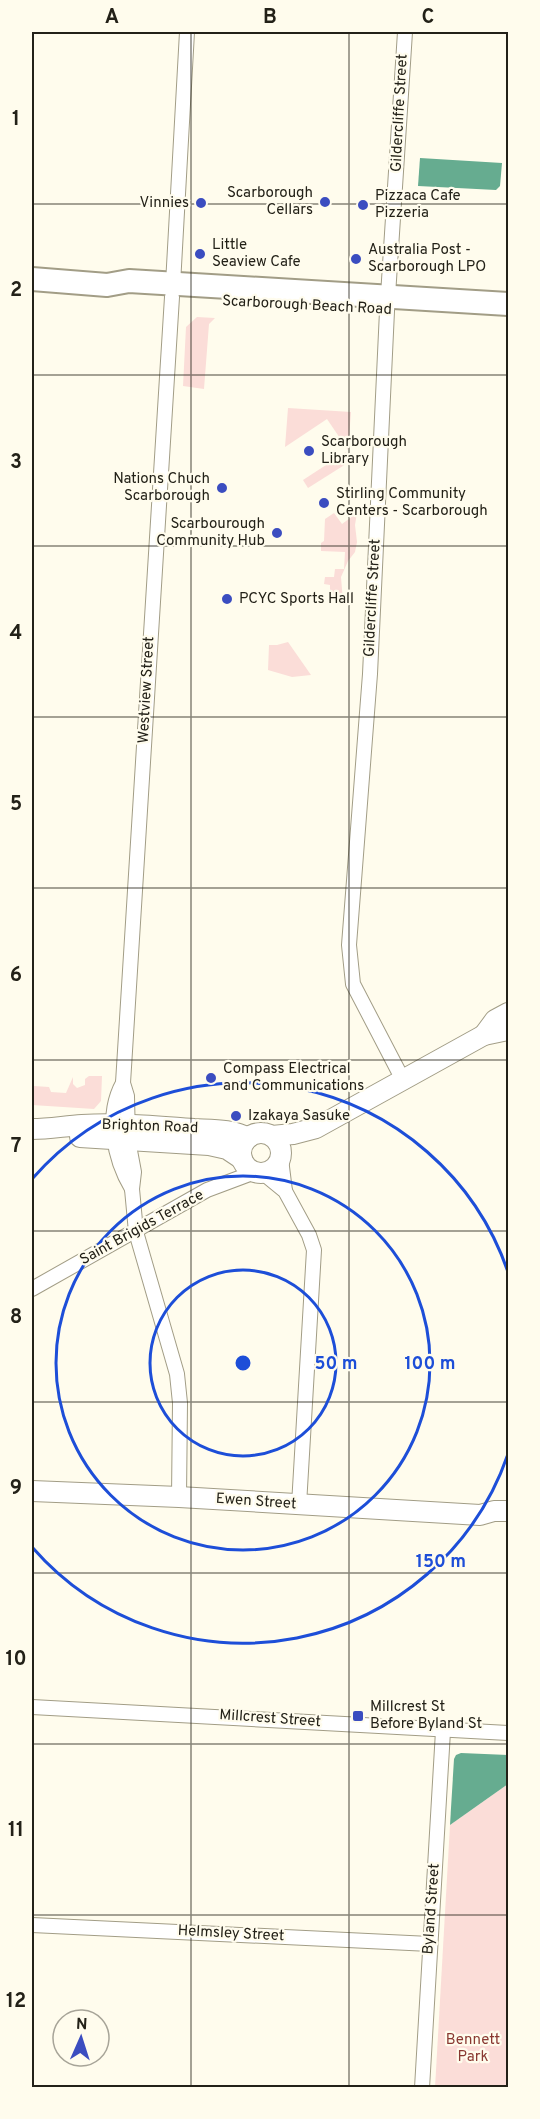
<svg xmlns="http://www.w3.org/2000/svg" width="540" height="2119" font-family="Overpass,sans-serif">
  <style>
    .green { fill: #fbddd8 }
    .water { fill: #66ac90 }
    .lines { fill: none; stroke-linecap: round; stroke-linejoin: round }
    .street-casing { stroke: #a29d86; stroke-width: 16 }
    .secondary-casing { stroke: #a29d86; stroke-width: 22 }
    .primary-casing { stroke: #a29d86; stroke-width: 26 }
    .street { stroke: #fff; stroke-width: 14 }
    .secondary { stroke: #fff; stroke-width: 20 }
    .primary { stroke: #fff; stroke-width: 22 }
    .grid { fill: none; stroke: #232118; stroke-width: 1.5; stroke-opacity: 0.55 }
    .ring { fill: none; stroke: #1d4ed8; stroke-width: 3 }
    .poi-dot { fill: #3b4dc0; stroke: #fffced; stroke-width: 2 }
    .labels { text-anchor: middle; dominant-baseline: central; stroke-width: 4.5; stroke-linejoin: round; paint-order: stroke }
    .street-label { font-size: 15px; fill: #232118; stroke: #fffced }
    .poi-label { font-size: 15px; fill: #232118; stroke: #fffced; text-anchor: start }
    .park-label { font-size: 15px; fill: #893831; stroke: #fffced }
    .centre { fill: #1d4ed8; stroke: #fffced; stroke-width: 3 }
    .ring-label { font-size: 18px; text-anchor: middle; font-weight: bold; fill: #1d4ed8; stroke: #fffced; stroke-width: 4.5; stroke-linejoin: round; paint-order: stroke }
    .neatline { fill: none; stroke: #232118; stroke-width: 2 }
    .grid-label { font-size: 20px; text-anchor: middle; font-weight: bold; fill: #232118 }
  </style>
  <rect width="100%" height="100%" fill="#fffced"/>
  <g class="green">
    <path d="M197,317l18,1 -6,6 -5,65 -21,-3 3,-59z"/>
    <path d="M288,408l63,4 -3,38 -21,-31 -42,28z"/>
    <path d="M346,452v12l-38,24 -5,-8z"/>
    <path d="M334,513l8,11 15,-11 -2,12 2,17 -2,10 -7,9 -7,16 2,25h-7v-8l-6,-1v-8l-6,-1 1,-7h9l1,-8h9l1,-17 -24,-1v-8l3,-2 1,-22z"/>
    <path d="M288,642l23,33 -19,2 -24,-7 1,-25h8z"/>
    <path d="M89,1076h13l-1,25 -7,8 -62,-4 2,-19 15,1 2,5 15,1 7,-16v7l4,4 8,-3v-6z"/>
    <path d="M508,1784v303l-73,1 15,-263z"/>
  </g>
  <g class="water">
    <path d="M420,158l82,5 -2,23 -4,4 -78,-4z"/>
    <path d="M461,1753l47,2v29l-58,41 4,-66 2,-4z"/>
  </g>
  <g class="lines">
    <g class="street-casing">
      <g id="street">
        <path d="M173,284l14,-252"/>
        <path d="M172,297l-49,786 4,13 1,44 6,32 -2,17 4,43 41,142 3,29 -1,94"/>
        <path d="M403,1080l-50,-96 -4,-39 21,-271 17,-363 18,-279"/>
        <path d="M123,1083c-18,32 -9,76 9,106"/>
        <path d="M281,1159l4,32"/>
        <path d="M263,1173l22,18 24,44 5,15 -15,255"/>
        <path d="M32,1289l175,-99 48,-18"/>
        <path d="M32,1707l476,26"/>
        <path d="M32,1925l398,19"/>
        <path d="M422,2088l21,-357"/>
      </g>
    </g>
    <g class="secondary-casing">
      <g id="secondary">
        <path d="M484,1035l11,-15 13,-7"/>
        <path d="M32,1129c17,0 33,-3 50,-4 37,-2 75,1 112,4 17,1 39,0 54,9"/>
        <circle cx="261" cy="1153" r="20"/>
        <path d="M272,1136l21,-2 23,-6 168,-93 24,-5"/>
        <path d="M80,1137l129,8 18,4 15,10"/>
        <path d="M32,1491l147,6 301,18 14,-4h14"/>
      </g>
    </g>
    <g class="primary-casing">
      <path id="primary" d="M32,279l75,6 22,-4 379,23"/>
    </g>
    <use href="#street" class="street"/>
    <use href="#secondary" class="secondary"/>
    <use href="#primary" class="primary"/>
  </g>
  <path class="grid" d="M191,32v2056M349,32v2056M32,204h476M32,375h476M32,546h476M32,717h476M32,888h476M32,1060h476M32,1231h476M32,1402h476M32,1573h476M32,1744h476M32,1915h476"/>
  <g class="ring">
    <circle cx="243" cy="1363" r="93"/>
    <circle cx="243" cy="1363" r="187"/>
    <path d="M508 1454A280 280 0 0 1 32 1547M32 1179A280 280 0 0 1 508 1272"/>
  </g>
  <g class="poi-dot">
    <circle cx="325" cy="202" r="6"/>
    <circle cx="201" cy="203" r="6"/>
    <circle cx="363" cy="205" r="6"/>
    <circle cx="200" cy="254" r="6"/>
    <circle cx="356" cy="259" r="6"/>
    <circle cx="309" cy="451" r="6"/>
    <circle cx="222" cy="488" r="6"/>
    <circle cx="324" cy="503" r="6"/>
    <circle cx="277" cy="533" r="6"/>
    <circle cx="227" cy="599" r="6"/>
    <circle cx="211" cy="1078" r="6"/>
    <circle cx="236" cy="1116" r="6"/>
    <rect x="352" y="1710" width="12" height="12" rx="3"/>
  </g>
  <g class="labels">
    <g class="street-label">
      <text transform="translate(400 113) rotate(-87)">Gildercliffe Street</text>
      <text transform="translate(307 306) rotate(3)">Scarborough Beach Road</text>
      <text transform="translate(373 598) rotate(-87)">Gildercliffe Street</text>
      <text transform="translate(147 690) rotate(-87)">Westview Street</text>
      <text transform="translate(150 1127) rotate(2)">Brighton Road</text>
      <text transform="translate(142 1228) rotate(-29)">Saint Brigids Terrace</text>
      <text transform="translate(256 1502) rotate(4)">Ewen Street</text>
      <text transform="translate(270 1719) rotate(4)">Millcrest Street</text>
      <text transform="translate(432 1909) rotate(-86)">Byland Street</text>
      <text transform="translate(231 1934) rotate(3)">Helmsley Street</text>
    </g>
    <g class="poi-label">
      <text x="313" y="193" text-anchor="end">Scarborough<tspan x="313" dy="17">Cellars</tspan></text>
      <text x="375" y="196">Pizzaca Cafe<tspan x="375" dy="17">Pizzeria</tspan></text>
      <text x="189" y="203" text-anchor="end">Vinnies</text>
      <text x="212" y="245">Little<tspan x="212" dy="17">Seaview Cafe</tspan></text>
      <text x="368" y="250">Australia Post -<tspan x="368" dy="17">Scarborough LPO</tspan></text>
      <text x="321" y="442">Scarborough<tspan x="321" dy="17">Library</tspan></text>
      <text x="210" y="479" text-anchor="end">Nations Chuch<tspan x="210" dy="17">Scarborough</tspan></text>
      <text x="336" y="494">Stirling Community<tspan x="336" dy="17">Centers - Scarborough</tspan></text>
      <text x="265" y="524" text-anchor="end">Scarbourough<tspan x="265" dy="17">Community Hub</tspan></text>
      <text x="239" y="599">PCYC Sports Hall</text>
      <text x="223" y="1069">Compass Electrical<tspan x="223" dy="17">and Communications</tspan></text>
      <text x="248" y="1116">Izakaya Sasuke</text>
      <text x="370" y="1707">Millcrest St<tspan x="370" dy="17">Before Byland St</tspan></text>
    </g>
    <g class="park-label">
      <text x="473" y="2040">Bennett<tspan x="473" dy="17">Park</tspan></text>
    </g>
  </g>
  <circle cx="243" cy="1363" r="9" class="centre"/>
  <g class="ring-label">
    <text x="336" y="1369">50 m</text>
    <text x="430" y="1369">100 m</text>
    <text x="441" y="1567">150 m</text>
  </g>
  <rect width="540" height="2119" fill="none" stroke="#fffced" stroke-width="66"/>
  <g transform="translate(81 2038) rotate(3)"><circle r="28" fill="#fffced" stroke="#a7a498" stroke-width="1.5"/>
  <path d="M0-4.5L10 22L0 15L-10 22Z" fill="#3b4dc0"/>
  <text y="-9" font-size="16" font-weight="bold" text-anchor="middle" fill="#232118">N</text>
  </g>
  <rect x="33" y="33" width="474" height="2053" class="neatline"/>
  <g class="grid-label">
    <text x="112" y="23">A</text>
    <text x="270" y="23">B</text>
    <text x="428" y="23">C</text>
    <text x="16" y="125">1</text>
    <text x="16" y="296">2</text>
    <text x="16" y="468">3</text>
    <text x="16" y="639">4</text>
    <text x="16" y="810">5</text>
    <text x="16" y="981">6</text>
    <text x="16" y="1152">7</text>
    <text x="16" y="1323">8</text>
    <text x="16" y="1494">9</text>
    <text x="16" y="1665">10</text>
    <text x="16" y="1836">11</text>
    <text x="16" y="2007">12</text>
  </g>
</svg>
